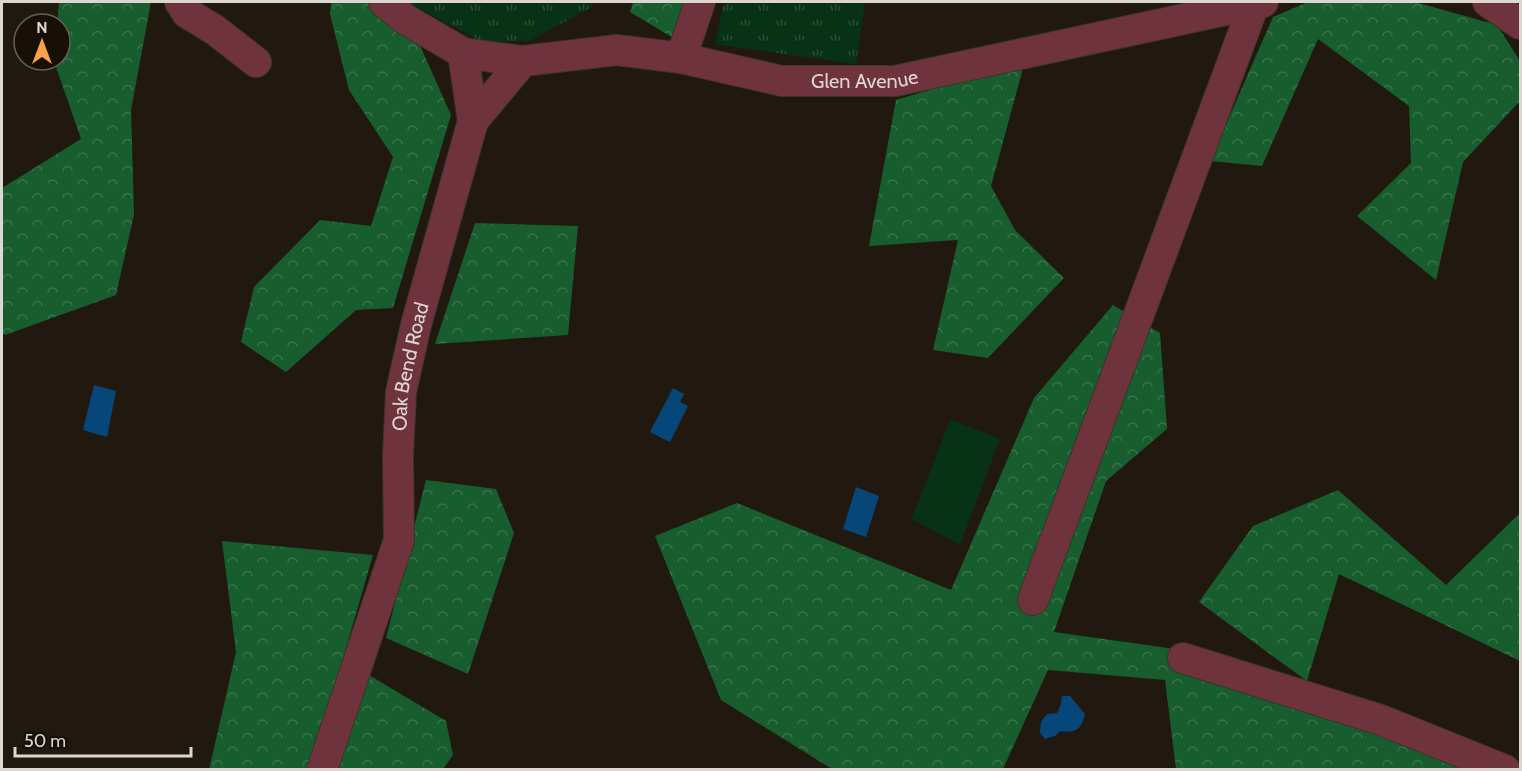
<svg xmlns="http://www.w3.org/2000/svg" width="1522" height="771" font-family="Cabin,sans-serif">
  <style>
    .grass { fill: url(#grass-tufts) }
    .forest { fill: url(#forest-crowns) }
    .garden { fill: #073215 }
    .water { fill: #074679 }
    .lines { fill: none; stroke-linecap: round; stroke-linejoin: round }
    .minor-casing { stroke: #3b342b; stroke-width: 32 }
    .minor { stroke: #6f333e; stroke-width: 30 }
    .labels { text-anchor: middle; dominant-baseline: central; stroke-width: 6; stroke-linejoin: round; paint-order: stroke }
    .street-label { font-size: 20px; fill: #dcd7d0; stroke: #181007 }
  </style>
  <defs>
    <pattern id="grass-tufts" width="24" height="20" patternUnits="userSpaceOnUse" patternTransform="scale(1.5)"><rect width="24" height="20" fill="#073215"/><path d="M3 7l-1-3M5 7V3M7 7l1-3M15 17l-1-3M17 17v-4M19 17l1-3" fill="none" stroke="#2b4f36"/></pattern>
    <pattern id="forest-crowns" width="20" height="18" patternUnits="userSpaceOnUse" patternTransform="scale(1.5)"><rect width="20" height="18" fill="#175d2d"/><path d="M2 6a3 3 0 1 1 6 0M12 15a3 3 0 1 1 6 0" fill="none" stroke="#38744a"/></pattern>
  </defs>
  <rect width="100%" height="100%" fill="#211910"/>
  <g class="grass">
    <path d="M407,2h187l-2,5 -62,34h-49z"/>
    <path d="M724,2h141l-9,62 -141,-20z"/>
  </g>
  <g class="forest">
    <path d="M59,2h92l-20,108 3,104 -18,81 -111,40 -3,-2v-145l79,-49 -27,-78 6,-1v-36h-3z"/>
    <path d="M331,2h35l52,39 33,74 -58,193 -37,2 -70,62 -45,-30 13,-55 66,-67 51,6 22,-69 -44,-67 -19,-76z"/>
    <path d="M633,2h54l-12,37 -45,-27z"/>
    <path d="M1308,2h107l82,23 23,36v40l-57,61 -27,118 -79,-64 54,-53 -2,-57 -91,-67 -56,127 -52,-5 63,-144z"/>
    <path d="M1025,61l-34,125 24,44 49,48 -76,80 -55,-8 25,-110 -89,6 27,-146z"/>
    <path d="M475,223l103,3 -10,109 -133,9z"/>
    <path d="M1113,305l47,28 7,96 -61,52 -52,151 114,16 340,121h-332l-11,-89 -117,-10 -45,99h-171l-111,-69 -66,-164 82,-33 214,87 83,-192z"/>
    <path d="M426,480l70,9 18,44 -46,141 -82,-36z"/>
    <path d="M1338,490l108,95 74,-72v148l-181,-87 -32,107 -108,-79 54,-76z"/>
    <path d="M222,541l151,14 -62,214 -102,1 27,-118z"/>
    <path d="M369,675l77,46 7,34 -10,14 -110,1z"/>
  </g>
  <path class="garden" d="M950,419l50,20 -40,106 -48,-26z"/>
  <g class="water">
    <path d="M94,385l22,6 -9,46 -24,-7z"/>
    <path d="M673,388l11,6 -4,8 8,4 -18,36 -20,-10z"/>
    <path d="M856,487l23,9 -13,41 -23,-8z"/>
    <path d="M1062,696h8l15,18c-3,15 -10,20 -25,17l-5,5 -10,3 -5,-6 1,-11 6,-8 10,-1 4,-9z"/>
  </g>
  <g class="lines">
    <g class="minor-casing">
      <g id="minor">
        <path d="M180,2l7,11 28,17 41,32"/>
        <path d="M1488,2l32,22"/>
        <path id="s1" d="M463,53l60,8 94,-11 64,8 101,23h113l368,-79"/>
        <path d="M681,58l19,-56"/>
        <path d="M473,121l50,-60"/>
        <path d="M1033,600l221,-596"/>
        <path d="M1183,658l198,62 124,50"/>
        <path id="s2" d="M322,770l77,-230 -1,-85 3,-63 15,-67 57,-204 -10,-68 -58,-34 -21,-17"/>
      </g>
    </g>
    <use href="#minor" class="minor"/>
  </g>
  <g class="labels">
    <g class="street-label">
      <text stroke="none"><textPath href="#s1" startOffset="406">Glen Avenue</textPath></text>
      <text stroke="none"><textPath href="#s2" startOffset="417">Oak Bend Road</textPath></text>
    </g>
  </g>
  <rect width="1522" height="771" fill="none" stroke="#dcd7d0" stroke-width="6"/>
  <g transform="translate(42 42)"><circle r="28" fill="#181007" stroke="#666057" stroke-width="1.5"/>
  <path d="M0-4.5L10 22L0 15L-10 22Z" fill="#f9a04d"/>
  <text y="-9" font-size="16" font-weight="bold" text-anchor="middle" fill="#dcd7d0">N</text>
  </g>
  <path d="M15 747v9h176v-9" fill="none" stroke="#dcd7d0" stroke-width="3"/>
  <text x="24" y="747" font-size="18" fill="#dcd7d0" stroke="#181007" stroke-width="4.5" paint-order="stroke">50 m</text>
</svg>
